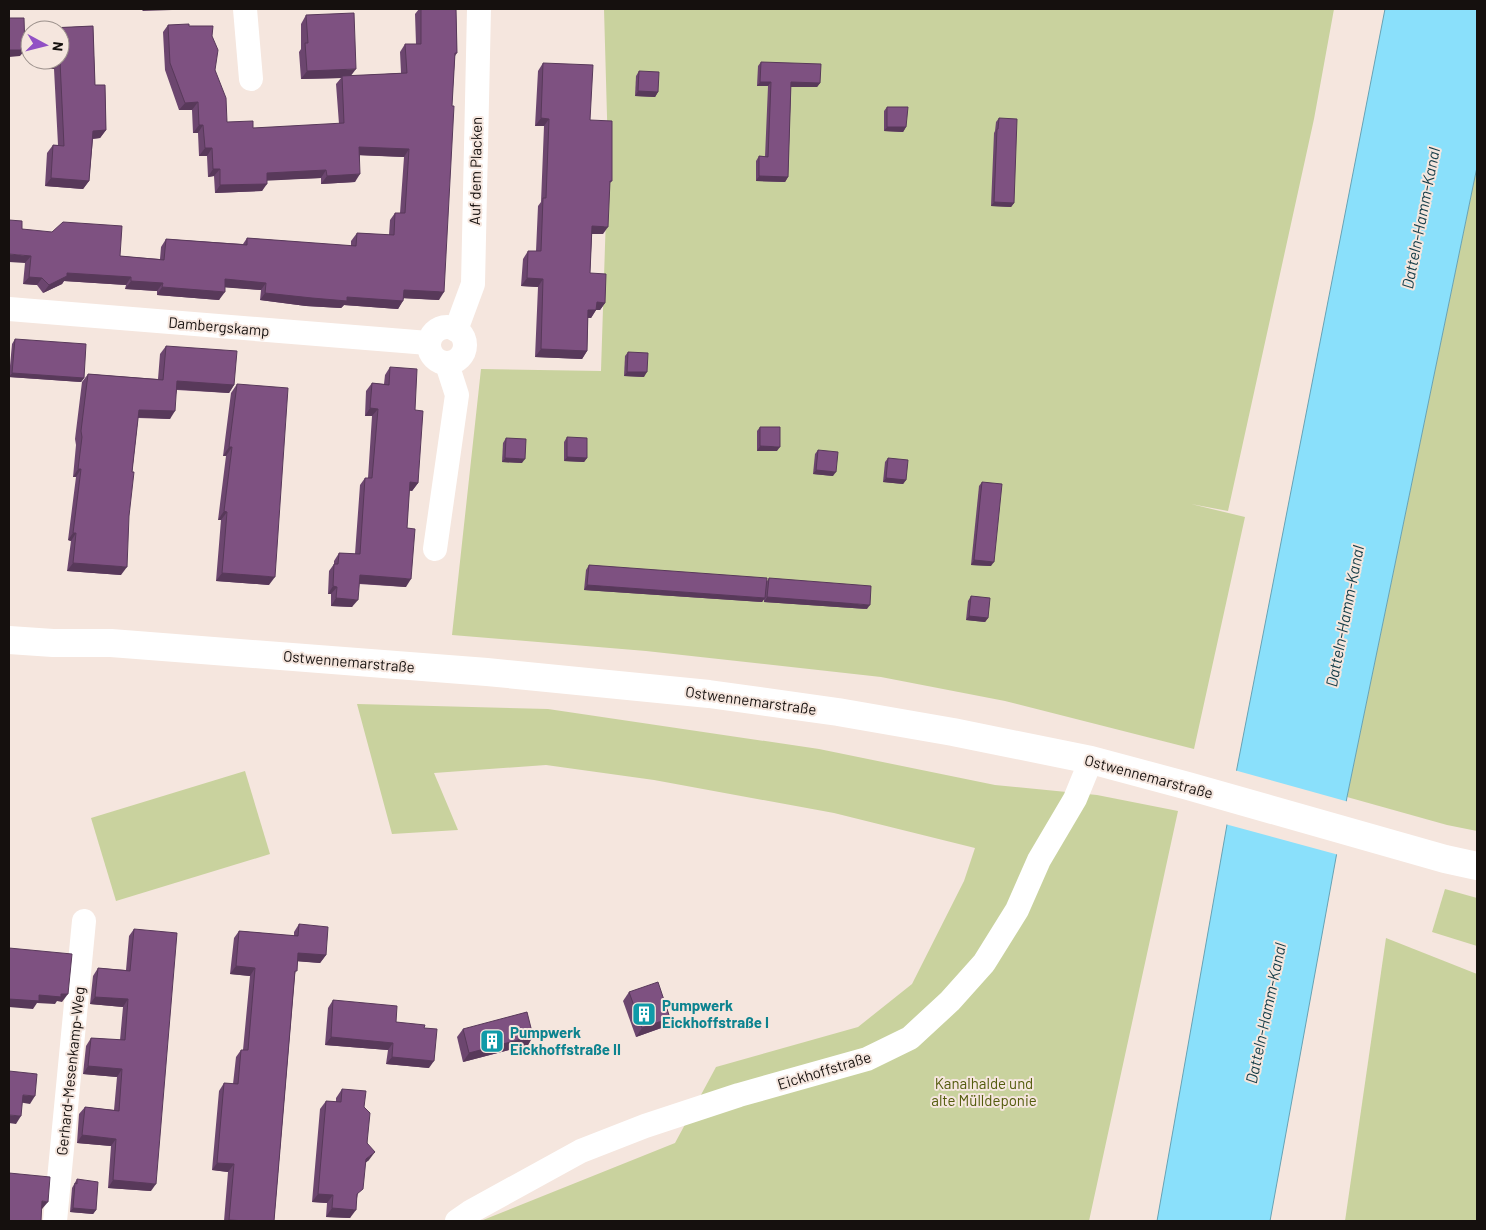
<svg xmlns="http://www.w3.org/2000/svg" width="1486" height="1230" font-family="Barlow,sans-serif">
  <style>
    .green { fill: #c9d29e }
    .water { fill: #8ae0fb; stroke: #67a2b4 }
    .pier { fill: #f5e6de }
    .lines { fill: none; stroke-linecap: round; stroke-linejoin: round }
    .minor { stroke: #fff; stroke-width: 24 }
    .tertiary { stroke: #fff; stroke-width: 28 }
    .wall { fill: #6c466f }
    .shaded-wall { fill: #58395a }
    .building { fill: #7e5181; stroke: #58395a }
    .labels { text-anchor: middle; dominant-baseline: central; stroke-width: 4; stroke-linejoin: round; paint-order: stroke }
    .street-label { font-size: 15px; fill: #15100e; stroke: #f5e6de }
    .culture-label { font-size: 15px; font-weight: bold; fill: #0d838f; stroke: #f5e6de; text-anchor: start }
    .park-label { font-size: 15px; fill: #535b0c; stroke: #f5e6de }
    .water-label { font-size: 16px; font-style: italic; fill: #133b46; stroke: #f5e6de }
  </style>
  <rect width="100%" height="100%" fill="#f5e6de"/>
  <g class="green">
    <path d="M604,9h730l-20,110 -86,392 -37,-7 54,13 -51,232 -189,-48 -124,-24 -235,-26 -194,-16 29,-266 120,2 7,-219z"/>
    <path d="M1477,167v664l-30,-6 -100,-28z"/>
    <path d="M357,704l191,5 271,40 176,36 102,10 81,16 -89,410h-606v-1l192,-77 41,-76 142,-40 54,-43 52,-103 11,-33 -141,-35 -180,-33 -108,-15 -112,8 24,57 -66,4z"/>
    <path d="M245,771l25,83 -154,47 -25,-83z"/>
    <path d="M1445,889l32,9v48l-45,-14z"/>
    <path d="M1386,938l91,36v247h-132z"/>
  </g>
  <path class="water" d="M1385,9h92v158l-130,630 -77,424h-113l80,-453z"/>
  <path class="pier" d="M1234,770l115,32 -10,53 -114,-31z"/>
  <g class="lines">
    <g class="minor">
      <path d="M245,9l6,70"/>
      <path d="M9,309l419,34"/>
      <circle cx="447" cy="345" r="18"/>
      <path d="M456,330l17,-46 6,-275"/>
      <path d="M435,549l22,-154 -10,-31"/>
      <path d="M55,1221l29,-300"/>
      <path d="M457,1221l13,-9 111,-61 64,-25 94,-31 128,-36 43,-21 40,-37 34,-38 33,-53 22,-50 36,-61 16,-39"/>
    </g>
    <path class="tertiary" d="M9,640l44,3h58l376,29 222,22 129,18 115,20 138,28 97,26 257,73 32,7"/>
  </g>
  <g class="wall">
    <path d="M419,9h37l1,44 -2,3 -16,244 -35,-2 -6,11 -54,-4 -3,3 -35,-2 -46,-6 1,-10 -36,-3 -6,13 -62,-5v-4l-32,-2 1,-4 -62,-4 -2,3 -19,9 -6,-8 -14,-1 2,-21 -3,-34 98,27 40,3 1,-12 5,-8 77,5 4,-6 104,8v-5l6,-8 32,2 1,-15 5,-7h5l4,-56 -44,-2 -5,27 -34,2v-6l-54,2 -5,11 -47,2 -1,-17 -6,1 -1,-21h-8l-1,-23h-5l-1,-23h-13l-14,-40 -2,-38 5,-7 21,1 23,10 3,34 12,52 26,6 86,-4 -3,-40 5,-6 -40,1 -2,-27 2,-3v-25l5,-9 45,61 50,-3 -1,-21 5,-8h11l-1,-30z"/>
    <path d="M93,26l2,59h10l1,45 -6,8 -7,1 -4,42 -6,8 -38,-3 2,-33 6,-8h5l-4,-76h-9v-9h15v-30h-12l2,-2z"/>
    <path d="M761,62l59,21 -3,4h-26l-3,90 -3,5 -29,-1v-20l3,-5 6,1 3,-71h-11l1,-20z"/>
    <path d="M543,63l47,57 22,61 -2,2 -7,51h-11l-2,39 15,30 -5,7h-4l-5,8h-3l-1,33 -5,8 -47,-2 3,-70 -17,-1 2,-27 5,-8h8l2,-45 3,-4 3,-76h-9l3,-55z"/>
    <path d="M639,71l19,21 -3,5 -20,-1 1,-20z"/>
    <path d="M887,107l19,20 -3,5 -19,-1v-20z"/>
    <path d="M999,118l15,85 -3,4 -20,-1 3,-73 1,-2 1,-9z"/>
    <path d="M15,339l69,39 -3,4 -72,-5 3,-33z"/>
    <path d="M166,346l68,39 -5,8 -52,-3 -7,29 -32,-1 -17,157 -54,-4 4,-30 -3,-1 8,-63h-3l3,-32 -1,-6 7,-57 6,-8 70,5 2,-25z"/>
    <path d="M628,352l16,25 -20,-1 1,-20z"/>
    <path d="M390,367l25,43 3,73 -6,8 -3,-1 -2,38 -1,59 -47,-3 -7,23 -21,-1v-12h-3l1,-23 5,-7v-3l5,-8 16,1 5,-69 5,-7h3l4,-62h-7l1,-25 6,-8 12,1 1,-9z"/>
    <path d="M237,384l32,201 -53,-4 5,-61h-3l8,-64h-3l8,-63z"/>
    <path d="M760,427l17,24h-20v-20z"/>
    <path d="M567,437l20,21 -3,4 -20,-1v-19z"/>
    <path d="M506,438l16,25 -20,-1 1,-19z"/>
    <path d="M818,450l15,26 -20,-2 2,-20z"/>
    <path d="M888,458l18,22 -3,4 -20,-2 2,-20z"/>
    <path d="M982,482l9,84 -20,-1 8,-79z"/>
    <path d="M589,565l178,16 2,-3 98,31 -103,-7v-3l-2,3 -178,-12 2,-20z"/>
    <path d="M971,596l17,22 -3,4 -19,-2 2,-19z"/>
    <path d="M299,924l27,31 -6,8 -22,-2 -3,13 -21,247h-50l4,-49 -16,-2 7,-79 5,-8 9,1 3,-27 5,-7h2l7,-74 -20,-2 4,-36 5,-7 55,5v-4z"/>
    <path d="M134,929l17,262 -43,-3 3,-42 -34,-3 2,-29 6,-7 29,3 3,-33 -34,-3 3,-28 5,-8 29,2 3,-33 -33,-3 3,-28 5,-8 28,2 3,-34z"/>
    <path d="M629,992l35,35 -28,10 -13,-36z"/>
    <path d="M333,1000l63,22 28,6 5,40 -43,-4 2,-14 -63,-5 3,-37z"/>
    <path d="M463,1029l70,7 -5,9 -65,17 -6,-25z"/>
    <path d="M342,1089l22,18 5,53 -4,3 -8,35 -7,20 -24,-1 1,-14 -15,-1 8,-93 6,-8 10,1v-4z"/>
    <path d="M77,1179l19,31 -3,4 -23,-2 2,-24z"/>
  </g>
  <g class="shaded-wall">
    <path d="M144,9h29l-1,1 -30,1z"/>
    <path d="M9,50h16l-5,6 -11,1z"/>
    <path d="M51,61h9l-6,8h-9z"/>
    <path d="M356,69l-6,8 -8,-1 -1,2 -40,1 6,-8z"/>
    <path d="M760,82h11l-3,4h-11z"/>
    <path d="M791,82l29,1 -3,4h-29z"/>
    <path d="M638,91l20,1 -3,5 -20,-1z"/>
    <path d="M198,102l-6,8h-13l6,-7z"/>
    <path d="M541,118l8,1 -5,7h-9z"/>
    <path d="M199,125h4l-5,8h-5z"/>
    <path d="M887,127h19l-3,5 -19,-1z"/>
    <path d="M106,130l-6,8 -12,1 5,-8z"/>
    <path d="M359,147l50,2 -5,8 -50,-2z"/>
    <path d="M205,148h7l-5,8h-8z"/>
    <path d="M213,169h7l-6,7 -6,1z"/>
    <path d="M326,170l-5,8 -60,3 6,-8z"/>
    <path d="M360,174l-5,8 -34,2 6,-8z"/>
    <path d="M759,176l29,1 -3,5 -29,-1z"/>
    <path d="M51,178l38,3 -6,8 -38,-3z"/>
    <path d="M267,184l-5,7 -47,2 5,-8z"/>
    <path d="M994,202l20,1 -3,4 -20,-1z"/>
    <path d="M592,226l16,1 -5,7h-16z"/>
    <path d="M9,254l22,2 -6,7 -16,-1z"/>
    <path d="M67,273l64,4 -5,8 -62,-4 -2,3 -19,9 6,-8z"/>
    <path d="M29,277l13,1 -5,7 -14,-1z"/>
    <path d="M527,278l16,1 -5,8 -17,-1z"/>
    <path d="M225,279l41,4 -5,7 -41,-3z"/>
    <path d="M131,281l32,2 -6,8 -32,-2z"/>
    <path d="M162,287l63,5 -6,8 -62,-5z"/>
    <path d="M404,290l40,2 -5,8 -40,-2z"/>
    <path d="M265,293l82,4 56,4 -5,8 -54,-4 -3,3 -35,-2 -46,-6z"/>
    <path d="M597,302l8,1 -5,7h-8z"/>
    <path d="M588,310h8l-5,8 -8,-1z"/>
    <path d="M541,349l46,2 -5,8 -47,-2z"/>
    <path d="M627,372h20l-3,5 -20,-1z"/>
    <path d="M12,373l72,5 -3,4 -72,-5z"/>
    <path d="M177,381l57,4 -5,8 -57,-4z"/>
    <path d="M370,408l8,1 -6,7h-7z"/>
    <path d="M139,410l36,1 -5,8 -37,-2z"/>
    <path d="M760,446l20,1 -3,4h-20z"/>
    <path d="M229,447h3l-6,9h-3z"/>
    <path d="M567,457l20,1 -3,4 -20,-1z"/>
    <path d="M505,458l20,1 -3,4 -20,-1z"/>
    <path d="M78,469h3l-5,8h-3z"/>
    <path d="M816,470l20,2 -3,4 -20,-2z"/>
    <path d="M886,478l20,2 -3,4 -20,-2z"/>
    <path d="M410,482l8,1 -6,8 -8,-1z"/>
    <path d="M224,511l3,1 -6,8h-3z"/>
    <path d="M73,533h3l-5,8 -3,-1z"/>
    <path d="M974,560l20,2 -3,4 -20,-1z"/>
    <path d="M73,563l54,4 -6,8 -54,-4z"/>
    <path d="M222,573l53,4 -6,8 -53,-4z"/>
    <path d="M360,575l51,4 -5,8 -52,-4z"/>
    <path d="M587,585l178,13 -3,4 -178,-12z"/>
    <path d="M333,586l4,1 -6,7h-3z"/>
    <path d="M767,597l103,8 -3,4 -103,-7z"/>
    <path d="M336,598l22,2 -6,7 -21,-1z"/>
    <path d="M969,616l19,2 -3,4 -19,-2z"/>
    <path d="M298,953l28,2 -6,8 -27,-2z"/>
    <path d="M236,966l19,2 -5,8 -20,-2z"/>
    <path d="M61,994h7l-6,8 -5,-1 -2,3 -18,-1 -4,6 -24,-2v-8l30,-4z"/>
    <path d="M95,997l33,2 -5,8 -33,-3z"/>
    <path d="M670,1018l-6,9 -28,10 6,-9z"/>
    <path d="M533,1036l-5,9 -65,17 6,-9z"/>
    <path d="M331,1037l62,6 -5,7 -63,-5z"/>
    <path d="M392,1057l42,4 -5,7 -43,-4z"/>
    <path d="M88,1066l34,3 -5,8 -34,-3z"/>
    <path d="M23,1095l12,1 -5,8 -12,-2z"/>
    <path d="M9,1115l12,1 -5,8 -7,-1z"/>
    <path d="M82,1135l34,4 -5,7 -34,-3z"/>
    <path d="M375,1152l-6,8 -9,7 6,-8z"/>
    <path d="M217,1163l17,1 -6,8 -16,-2z"/>
    <path d="M113,1180l43,4 -5,7 -43,-3z"/>
    <path d="M318,1194l15,1 -6,8 -15,-1z"/>
    <path d="M42,1201l6,1 -6,7h-5z"/>
    <path d="M73,1208l23,2 -3,4 -23,-2z"/>
    <path d="M332,1208l24,2 -6,8 -24,-1z"/>
    <path d="M229,1220l19,1h-21z"/>
  </g>
  <g class="building">
    <path d="M421,9h35l1,44h-2l-3,53h2l-10,186 -40,-2 -1,11 -56,-4v4l-35,-3 -47,-5 1,-10 -41,-4v13l-63,-5 1,-4 -32,-2v-4l-64,-4v3l-18,9 -7,-7 -13,-1 2,-21 -22,-2v-34l13,1v8l30,3 11,-10 59,4 -2,30 44,4 2,-21 81,6v-7l109,8 1,-13 37,2 1,-22h10l4,-64 -50,-2 1,27 -33,2 -1,-6 -59,3v11l-47,1v-16h-7l-1,-21h-7l-2,-23h-4l-1,-23 -13,1 -15,-40 -2,-38 21,-1v2h24l-1,10 6,14 -3,20 11,28 1,24 26,-1v7l91,-5 -2,-47 65,-3 -2,-29h16z"/>
    <path d="M354,13l2,56 -49,2 -2,-28h3l-2,-28z"/>
    <path d="M9,18h15l1,32h-16z"/>
    <path d="M93,26l2,59h10l1,45 -13,1 -4,50 -38,-3 2,-33 11,1 -4,-85h-9v-1h9v-30h-10v-2z"/>
    <path d="M761,62l60,2 -1,19 -29,-1 -3,95 -29,-1v-20l9,1 3,-75h-11z"/>
    <path d="M543,63l50,2 -3,55 22,1v60h-2l-2,46 -16,-1 -2,47 16,1 -1,29 -8,-1 -1,8h-8l-1,41 -46,-2 2,-70 -16,-1 1,-27h13l2,-53h3l3,-79 -8,-1z"/>
    <path d="M639,71l20,1 -1,20 -20,-1z"/>
    <path d="M887,107h21l-2,20h-19z"/>
    <path d="M999,118l18,1 -3,84 -20,-1 3,-73h1z"/>
    <path d="M15,339l71,5 -2,34 -72,-5z"/>
    <path d="M166,346l71,5 -3,34 -57,-4 -2,30 -36,-1 -7,62h2l-5,44 -2,51 -54,-4 3,-30h-3l8,-64h-3l4,-32 -1,-6 7,-57 75,6z"/>
    <path d="M628,352l20,1 -1,19h-20z"/>
    <path d="M390,367l27,2 -2,41 8,1 -5,72 -8,-1 -3,46 8,1 -4,50 -51,-4 -2,25 -22,-2 1,-11 -4,-1 1,-22h4l1,-11 21,1 5,-76h7l6,-69 -8,-1 2,-25 17,2z"/>
    <path d="M237,384l51,4 -13,189 -53,-4 5,-61 -3,-1 8,-64h-3z"/>
    <path d="M760,427h20v20l-20,-1z"/>
    <path d="M567,437l20,1v20l-20,-1z"/>
    <path d="M506,438l20,1 -1,20 -20,-1z"/>
    <path d="M818,450l20,2 -2,20 -20,-2z"/>
    <path d="M888,458l20,2 -2,20 -20,-2z"/>
    <path d="M982,482l20,2 -8,78 -20,-2z"/>
    <path d="M589,565l178,13 -2,20 -178,-13z"/>
    <path d="M769,578l102,8 -1,19 -103,-8z"/>
    <path d="M971,596l19,2 -2,20 -19,-2z"/>
    <path d="M299,924l29,3 -2,28 -28,-2 -1,18h-2l-21,250h-26l-19,-1 5,-56 -17,-1 7,-80 14,1 3,-34h7l7,-82 -19,-2 3,-35 59,5z"/>
    <path d="M134,929l43,4 -21,251 -43,-4 3,-41 -34,-4 3,-28 34,4 3,-42 -34,-3 3,-28 34,2 3,-41 -33,-2 3,-29 32,3z"/>
    <path d="M9,948l63,6 -4,40h-7v3l-22,-2v6l-30,-2z"/>
    <path d="M658,982l12,36 -28,10 -13,-36z"/>
    <path d="M333,1000l64,6 -1,16 29,3 -1,3 13,1 -3,32 -42,-4 1,-14 -62,-6z"/>
    <path d="M527,1012l6,24 -64,17 -6,-24z"/>
    <path d="M9,1071l28,3 -2,22 -12,-1 -2,21 -12,-1z"/>
    <path d="M342,1089l24,2 -2,16 6,6 -3,30 8,9 -9,7 -3,30 -6,5 -1,16 -24,-2 1,-13 -15,-1 8,-93 15,1z"/>
    <path d="M9,1173l41,4 -2,25 -6,-1 -1,20h-32z"/>
    <path d="M77,1179l21,3 -2,28 -23,-2 2,-25 2,1z"/>
  </g>
  <defs>
    <g id="building-square" transform="scale(1.25)"><rect x="-9" y="-9" width="18" height="18" rx="4" fill="#0f9aa8" stroke="#f5e6de"/><path d="M-4-6H4V6H1V3H-1V6H-4ZM-2.5-4.3h1.7v1.8h-1.7ZM.8-4.3h1.7v1.8H.8ZM-2.5-1h1.7V.8h-1.7ZM.8-1h1.7V.8H.8Z" fill="#fff"/></g>
  </defs>
  <g fill-rule="evenodd">
    <use href="#building-square" x="644" y="1014"/>
    <use href="#building-square" x="492" y="1041"/>
  </g>
  <g class="labels">
    <g class="street-label">
      <text transform="translate(475 171) rotate(-89)">Auf dem Placken</text>
      <text transform="translate(219 326) rotate(5)">Dambergskamp</text>
      <text transform="translate(349 661) rotate(5)">Ostwennemarstraße</text>
      <text transform="translate(751 700) rotate(8)">Ostwennemarstraße</text>
      <text transform="translate(1149 776) rotate(15)">Ostwennemarstraße</text>
      <text transform="translate(824 1070) rotate(-17)">Eickhoffstraße</text>
      <text transform="translate(70 1071) rotate(-84)">Gerhard-Mesenkamp-Weg</text>
    </g>
    <g class="culture-label">
      <text x="662" y="1005">Pumpwerk<tspan x="662" dy="17">Eickhoffstraße I</tspan></text>
      <text x="510" y="1032">Pumpwerk<tspan x="510" dy="17">Eickhoffstraße II</tspan></text>
    </g>
    <g class="park-label">
      <text x="984" y="1083">Kanalhalde und<tspan x="984" dy="17">alte Mülldeponie</tspan></text>
    </g>
    <g class="water-label">
      <text transform="translate(1420 218) rotate(-79)">Datteln-Hamm-Kanal</text>
      <text transform="translate(1344 616) rotate(-79)">Datteln-Hamm-Kanal</text>
      <text transform="translate(1265 1013) rotate(-78)">Datteln-Hamm-Kanal</text>
    </g>
  </g>
  <rect width="1486" height="1230" fill="none" stroke="#15100e" stroke-width="20"/>
  <g transform="translate(45 45) rotate(97)"><circle r="24" fill="#f5e6de" stroke="#9b908b"/>
  <path d="M0-4L9 19L0 12L-9 19Z" fill="#9150c5"/>
  <text y="-8" font-size="14" font-weight="bold" text-anchor="middle" fill="#15100e">N</text>
  </g>
</svg>
